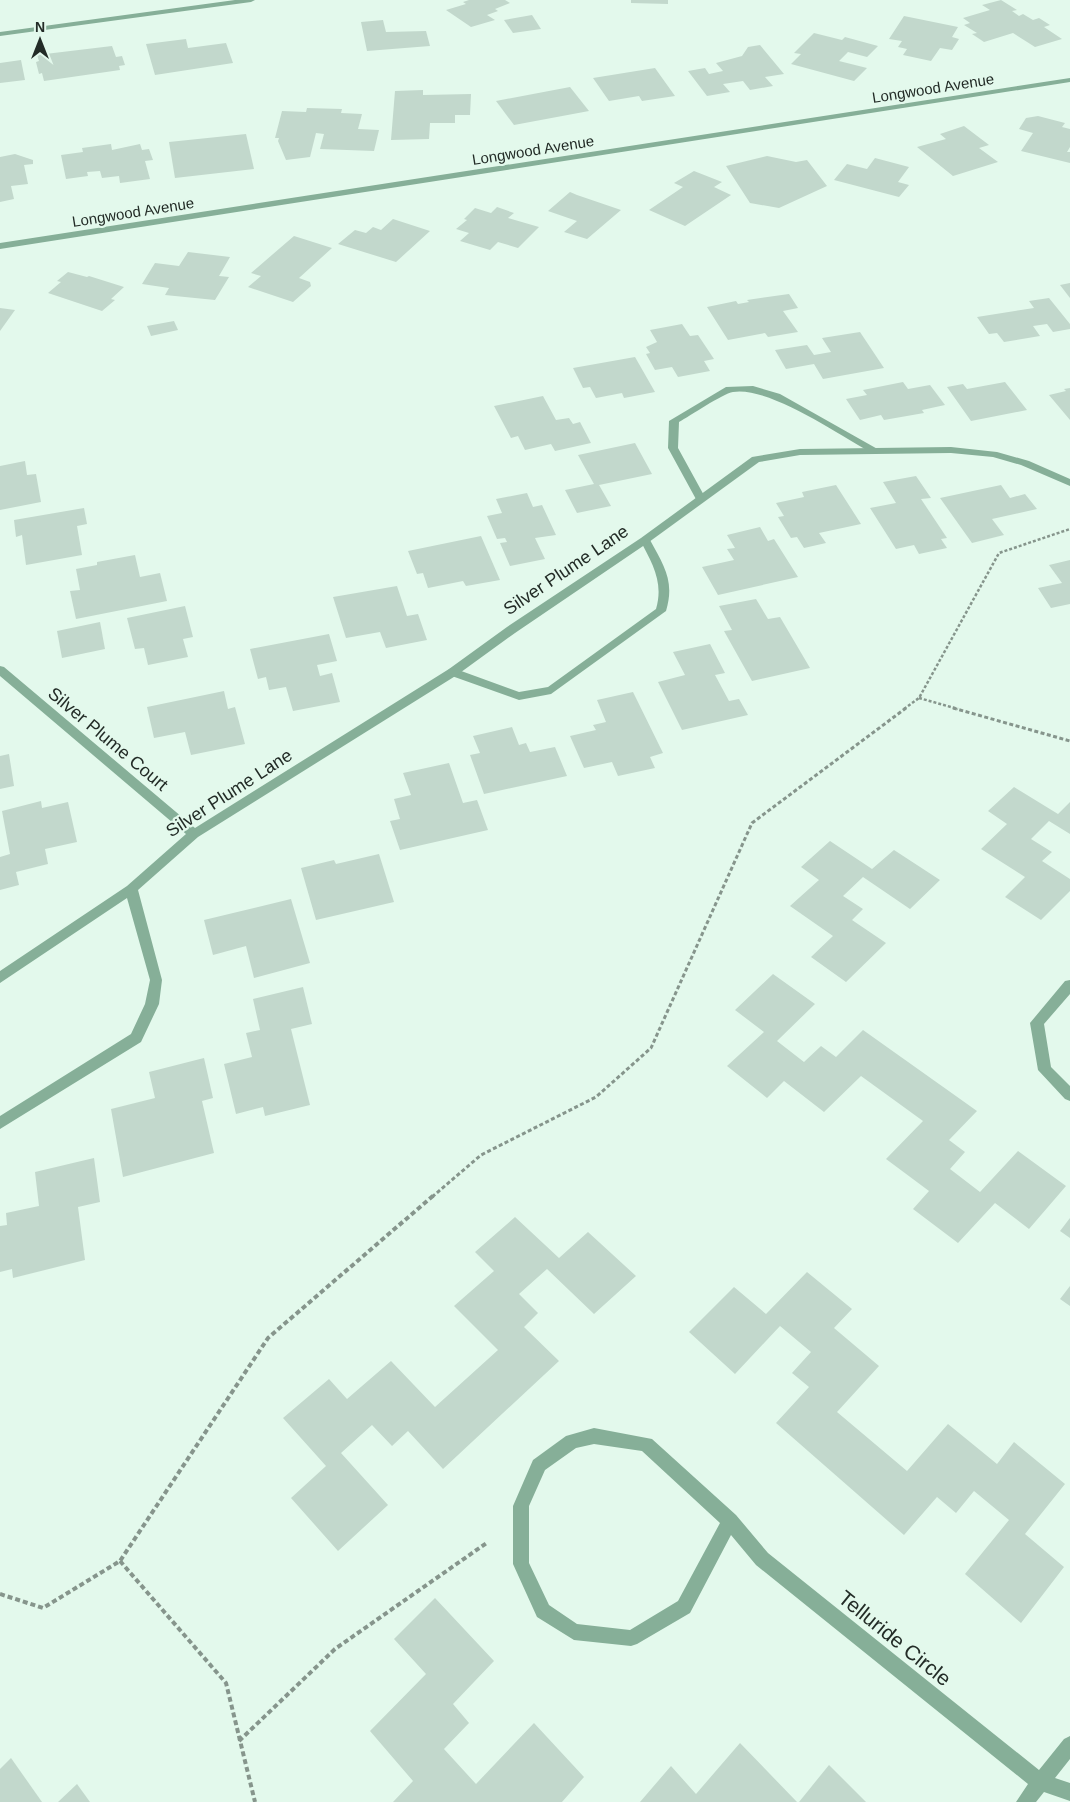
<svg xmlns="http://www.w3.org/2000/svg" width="1070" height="1802" font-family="Arial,sans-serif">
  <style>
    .building { fill: #c2d8cc }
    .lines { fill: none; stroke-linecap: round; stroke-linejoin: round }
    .path-far2 { stroke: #86958c; stroke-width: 2.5; stroke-dasharray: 3 2; stroke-linecap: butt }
    .path-far1 { stroke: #86958c; stroke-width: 3; stroke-dasharray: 4 2.5; stroke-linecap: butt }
    .path { stroke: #86958c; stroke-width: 4; stroke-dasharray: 5 3; stroke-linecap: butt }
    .service { fill: #86af98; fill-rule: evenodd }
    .minor { fill: #86af98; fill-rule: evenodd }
    .labels { text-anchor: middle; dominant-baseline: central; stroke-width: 4.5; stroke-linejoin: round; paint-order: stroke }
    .far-street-label { font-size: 15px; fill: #232c27; stroke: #e3f9ec }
    .street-label { font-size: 18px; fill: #232c27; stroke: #e3f9ec }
    .near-street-label { font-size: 21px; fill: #232c27; stroke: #e3f9ec }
  </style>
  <rect width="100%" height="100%" fill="#e3f9ec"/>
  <g class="building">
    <path d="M469,0h36l5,3 -15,6 3,2 -11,4 8,5 -24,7 -25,-17 20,-6 -3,-2z"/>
    <path d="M631,0h37v4l-37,-1z"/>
    <path d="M1001,0l16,10 -5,1 7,5 4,-2 10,6 6,-2 11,7 -6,2 18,12 -27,8 -22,-14 -29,9 -12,-8 5,-1 -13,-8 6,-2 -7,-5 27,-8 -8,-5z"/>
    <path d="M532,15l9,14 -28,4 -9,-13z"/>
    <path d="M904,16l54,11 -6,10 7,2 -7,11 -12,-2 -9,13 -28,-6 4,-6 -9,-2 4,-6 -13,-2z"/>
    <path d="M383,20l3,12 40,-1 4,15 -63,5 -6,-29z"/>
    <path d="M814,33l28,7 3,-3 33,9 -11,11 -19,-5 -9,9 28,7 -13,13 -63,-17 10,-10 -7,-1z"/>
    <path d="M186,39l2,9 38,-5 7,20 -78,12 -9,-31z"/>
    <path d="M760,45l24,29 -19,3 8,9 -23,4 -7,-9 -20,3 7,8 -23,4 -19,-25 17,-3 4,6 14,-3 -7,-8 26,-7 6,-9z"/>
    <path d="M112,46l4,11 6,-1 3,9 -6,1 1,4 -76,11 -2,-8 -3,1 -3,-12 3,-1 -2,-6z"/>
    <path d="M21,60l4,20 -25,3v-20z"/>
    <path d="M655,68l20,28 -33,5 -3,-5 -30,5 -16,-23z"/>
    <path d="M570,87l19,24 -75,14 -18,-24z"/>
    <path d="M423,90v5l48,-1 -1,21h-15v8h-25l-1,16 -38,1 4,-49z"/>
    <path d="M307,108l35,1 -1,4 21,1 -4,15 21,1 -5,21 -54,-2 4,-15 -8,-1 -6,24 -24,3 -8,-19 1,-3h-4l7,-27 24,1z"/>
    <path d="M1038,116l27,7 -3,4 8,2v18l-3,5h3v11l-49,-12 12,-18 -14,-4 7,-11z"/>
    <path d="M964,126l25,19 -10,3 19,14 -45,14 -36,-29 29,-8 -6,-5z"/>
    <path d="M246,134l8,35 -79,9 -6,-36z"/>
    <path d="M111,144l1,6 28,-6 2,6 7,-1 4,11 -8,1 5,18 -30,4 -1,-7 -17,2 -2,-7 -13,1 1,4 -22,3 -5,-24 22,-3 -1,-4z"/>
    <path d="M15,154l18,6v4l-9,1 4,19 -17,2 3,13 -14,3v-45z"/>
    <path d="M767,156l29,6 11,-2 20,26 -48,22 -29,-5 -24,-37z"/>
    <path d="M875,158l34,9 -11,15 11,3 -10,12 -65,-17 13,-16 20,5z"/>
    <path d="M694,171l28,11 -8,5 17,8 -46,31 -36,-16 34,-23 -9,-4z"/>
    <path d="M570,192l7,3 44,15 -34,29 -23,-7 13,-11 -29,-10z"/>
    <path d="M497,207l17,6 -6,5 31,9 -21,21 -20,-6 -8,8 -30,-9 9,-8 -13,-4 11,-9 -3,-1 11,-11 16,5z"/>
    <path d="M393,219l37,12 -34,31 -58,-18 17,-14 11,3 7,-6 8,3z"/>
    <path d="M294,236l38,12 -33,30 11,4 1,4 -18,16 -45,-15 13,-11 -10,-3z"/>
    <path d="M188,252l42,5 -11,19 10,1 -14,23 -50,-5 4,-7 -27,-4 13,-21 24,3z"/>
    <path d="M68,272l19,5 2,-1 35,11 -13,12 4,1 -13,11 -54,-18 13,-11 -4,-1z"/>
    <path d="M1070,283v15l-10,-13z"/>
    <path d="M789,294l9,14 -15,3 15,21 -30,5 -3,-4 -37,7 -21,-33 29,-6 2,3 11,-2 -2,-2z"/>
    <path d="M1049,298l21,26v5l-17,3 -6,-8 -14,2 7,10 -36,6 -7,-9 -8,1 -12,-17 57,-9 -5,-7z"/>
    <path d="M0,308l15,2 -15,21z"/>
    <path d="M174,321l4,9 -27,6 -4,-10z"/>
    <path d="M682,324l8,12 8,-1 16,24 -10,2 6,10 -32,6 -6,-10 -17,3 -9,-16 4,-1 -4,-6 11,-5 -7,-12z"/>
    <path d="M860,332l24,36 -61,11 -9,-15 -28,5 -11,-19 32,-5 7,10 17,-3 -9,-14z"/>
    <path d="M635,357l20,35 -31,6 -2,-5 -26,5 -6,-11 -7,1 -10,-20z"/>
    <path d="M903,382l5,7 22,-4 15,20 -23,5 2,3 -40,7 -3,-5 -21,5 -14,-21 21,-4 -4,-5z"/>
    <path d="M1005,382l22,28 -56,11 -24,-34 16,-3 4,5z"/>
    <path d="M1070,388v32l-21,-25 17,-4 -2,-2z"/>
    <path d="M543,396l13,24 13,-2 4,6 7,-2 11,21 -36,8 -4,-7 -26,6 -7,-14 -7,2 -17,-32z"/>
    <path d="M635,443l17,31 -53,11 12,21 -34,7 -12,-23 29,-6 -16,-29z"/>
    <path d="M25,461l2,14 9,-1 5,28 -41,8v-44z"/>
    <path d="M916,476l15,22 -10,1 26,39 -6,1 6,9 -28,6 -5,-9 -18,4 -26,-41 26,-5 -13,-21z"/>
    <path d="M836,485l25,39 -42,9 7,10 -22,5 -7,-11 -6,1 -13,-21 6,-1 -8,-13 28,-6 -2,-5z"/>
    <path d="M1001,485l9,13 15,-4 12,15 -45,10 12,16 -32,8 -32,-45z"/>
    <path d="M527,493l6,14 9,-2 14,30 -21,3 10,21 -35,7 -10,-23 7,-1 -2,-4 -8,1 -10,-23 15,-3 -6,-14z"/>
    <path d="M84,508l3,16 -10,2 5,29 -56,10 -4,-30 -6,2 -2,-17z"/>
    <path d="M760,527l8,14 6,-2 24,38 -80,18 -16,-28 32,-7 -7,-11 8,-1 -8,-13z"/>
    <path d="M481,536l19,44 -34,6 -3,-5 -35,7 -5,-15 -6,1 -9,-23z"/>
    <path d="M135,555l5,22 20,-4 7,28 -91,18 -6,-28 10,-1 -4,-21 21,-4v-3z"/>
    <path d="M1070,560v44l-19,4 -13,-20 24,-5 -13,-18z"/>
    <path d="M397,586l10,30 11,-2 9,26 -41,8 -6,-16 -34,6 -13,-41z"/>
    <path d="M756,599l12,20 12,-2 30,51 -58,13 -28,-50 8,-1 -13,-24z"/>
    <path d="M185,606l8,31 -10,2 5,18 -40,8 -4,-17 -9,1 -8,-31z"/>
    <path d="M100,622l5,27 -43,9 -5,-27z"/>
    <path d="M329,634l8,27 -20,4 3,11 12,-3 8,29 -47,9 -7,-24 -17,3 -3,-13 -8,2 -8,-30z"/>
    <path d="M710,644l15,29 -10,2 14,26 10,-2 9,16 -66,15 -24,-48 27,-7 -12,-23z"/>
    <path d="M224,691l4,18 7,-2 10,37 -54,11 -6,-23 -31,6 -7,-31z"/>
    <path d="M633,692l30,61 -13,4 5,11 -37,8 -6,-14 -28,6 -14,-32 26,-6 -3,-5 13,-3 -9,-22z"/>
    <path d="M512,727l7,18 7,-2 4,9 25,-5 12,29 -83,18 -14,-39 10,-2 -7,-17z"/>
    <path d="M9,754l5,32 -14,3v-33z"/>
    <path d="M449,763l14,40 14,-3 11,30 -88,20 -10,-29 10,-2 -6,-20 17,-4 -8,-22z"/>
    <path d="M1014,787l44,27 12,-12v32l-21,-13 -18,18 21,13 -10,9 28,18v12l-29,29 -36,-23 20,-20 -44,-28 26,-25 -19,-13z"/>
    <path d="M41,801l1,7 26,-6 9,40 -32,7 3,15 -32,8 3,13 -19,5v-33l10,-3 -8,-43z"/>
    <path d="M830,841l42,28 22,-19 46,30 -30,29 -47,-32 -20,19 20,13 -11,11 34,23 -40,39 -35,-25 22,-21 -43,-30 29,-26 -18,-13z"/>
    <path d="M379,854l15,48 -78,18 -15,-52 33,-8 2,4z"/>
    <path d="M291,899l19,64 -56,15 -8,-32 -33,9 -9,-35z"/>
    <path d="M773,974l42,30 -38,37 27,21 17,-16 15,11 27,-27 114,81 -28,29 16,12 -15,17 30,23 38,-41 48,35 -37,43 -34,-26 -37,40 -45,-34 16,-18 -43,-32 37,-38 -62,-45 -37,36 -40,-31 -17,17 -40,-32 37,-34 -29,-22z"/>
    <path d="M303,987l9,37 -21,5 19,76 -45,11 -2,-9 -27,7 -12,-50 28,-7 -6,-24 14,-3 -7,-31z"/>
    <path d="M204,1058l9,40 -11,3 12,52 -91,24 -12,-68 44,-11 -6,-26z"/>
    <path d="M94,1158l6,44 -22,5 7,53 -72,18 -1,-9 -12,3v-46l7,-1 -1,-12 33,-7 -4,-34z"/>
    <path d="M515,1217l44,41 29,-26 48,44 -42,38 -47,-45 -28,25 19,19 -14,14 35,34 -116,108 -35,-38 -16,15 -20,-21 -31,28 47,52 -50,46 -47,-53 35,-32 -43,-48 46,-39 18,20 44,-38 44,46 63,-57 -44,-44 40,-35 -19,-19z"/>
    <path d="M1070,1218v20l-10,-7z"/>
    <path d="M807,1272l45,37 -18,19 45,38 -42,46 70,59 41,-47 49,40 17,-22 51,42 -40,50 39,33 -43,56 -56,-49 44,-54 -35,-29 -18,22 -19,-16 -33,38 -128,-112 33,-36 -17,-14 19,-21 -31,-26 -45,48 -46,-42 45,-45 32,27z"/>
    <path d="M1070,1286v20l-10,-7z"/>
    <path d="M435,1598l59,63 -41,43 16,19 -25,26 32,35 58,-61 50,54 -22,25h-169l20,-21 -43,-50 56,-57 -32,-35z"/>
    <path d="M740,1743l57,59h-157l31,-36 25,28z"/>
    <path d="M11,1758l31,44h-42v-33z"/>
    <path d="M829,1765l37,37h-67z"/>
    <path d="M77,1784l13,18h-32z"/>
  </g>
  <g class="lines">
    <g class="path-far2">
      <path d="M919,698l39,11"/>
      <path d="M904,709l15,-11 80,-145 71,-24"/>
    </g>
    <g class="path-far1">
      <path d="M953,708l117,33"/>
      <path d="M432,1197l49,-42 115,-58 55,-49 101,-225 154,-115"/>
    </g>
    <g class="path">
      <path d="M120,1561l106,122 29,119"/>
      <path d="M0,1594l43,14 77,-47 148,-223 166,-143"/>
      <path d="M239,1741l96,-92 153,-107"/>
    </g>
    <g class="service">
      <path d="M753,386l27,8 101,57 -1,2h-8c-33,-18 -103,-67 -139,-61 -11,2 -43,24 -54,30l-1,26 28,51 -5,3 -4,-1 -29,-53 1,-27 57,-34z"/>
      <path d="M645,537l5,3c14,26 25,41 16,71l-115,83 -32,6 -70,-25 -2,-3 2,-3 4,-1 66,24 29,-5 108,-78c8,-27 -4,-46 -16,-69z"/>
    </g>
    <g class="minor">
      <path d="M235,0h20l-4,2 -251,34v-4z"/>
      <path d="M1070,78v4l-1070,167v-6z"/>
      <path d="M951,447l46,5 32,9 41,18v7l-49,-21 -28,-8 -42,-4 -151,2 -41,7 -110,80 -134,91 -58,42 -259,162 -60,53 24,90 -3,24 -18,38 -141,87v-13l131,-82 14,-30 5,-24 -23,-82 -127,85v-12l127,-85 59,-52 -186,-158v-10l4,1 191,161 254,-159 58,-42 134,-89 111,-81 48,-8z"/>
      <path d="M1070,980v14l-26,30 7,43 19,19v15l-5,-2 -27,-29 -8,-47 35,-42z"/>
      <path d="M594,1428l58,11 84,76 32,38 271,217 25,-31 6,-3v23l-15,19 15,5v18l-26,-9 -8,10h-20l12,-18 -272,-219 -25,-30 -41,78 -53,31 -6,2 -57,-6 -37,-23 -24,-53v-58l20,-46 33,-24zM594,1444l48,7 78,72 -42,78 -48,29 -53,-6 -28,-19 -20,-42v-57l16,-36 31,-22z"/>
    </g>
  </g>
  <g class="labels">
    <g class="far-street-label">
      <text transform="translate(933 88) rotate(-9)">Longwood Avenue</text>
      <text transform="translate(533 150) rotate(-9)">Longwood Avenue</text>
      <text transform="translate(133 212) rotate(-9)">Longwood Avenue</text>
    </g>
    <g class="street-label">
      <text transform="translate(566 570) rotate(-34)">Silver Plume Lane</text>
      <text transform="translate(108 739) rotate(40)">Silver Plume Court</text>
      <text transform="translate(229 793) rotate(-33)">Silver Plume Lane</text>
    </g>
    <g class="near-street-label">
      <text transform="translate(895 1638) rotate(39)">Telluride Circle</text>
    </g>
  </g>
  <g transform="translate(40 40)" stroke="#e3f9ec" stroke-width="4" paint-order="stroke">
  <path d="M0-4L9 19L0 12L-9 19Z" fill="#232c27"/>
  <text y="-8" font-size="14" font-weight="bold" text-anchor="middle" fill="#232c27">N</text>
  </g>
</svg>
